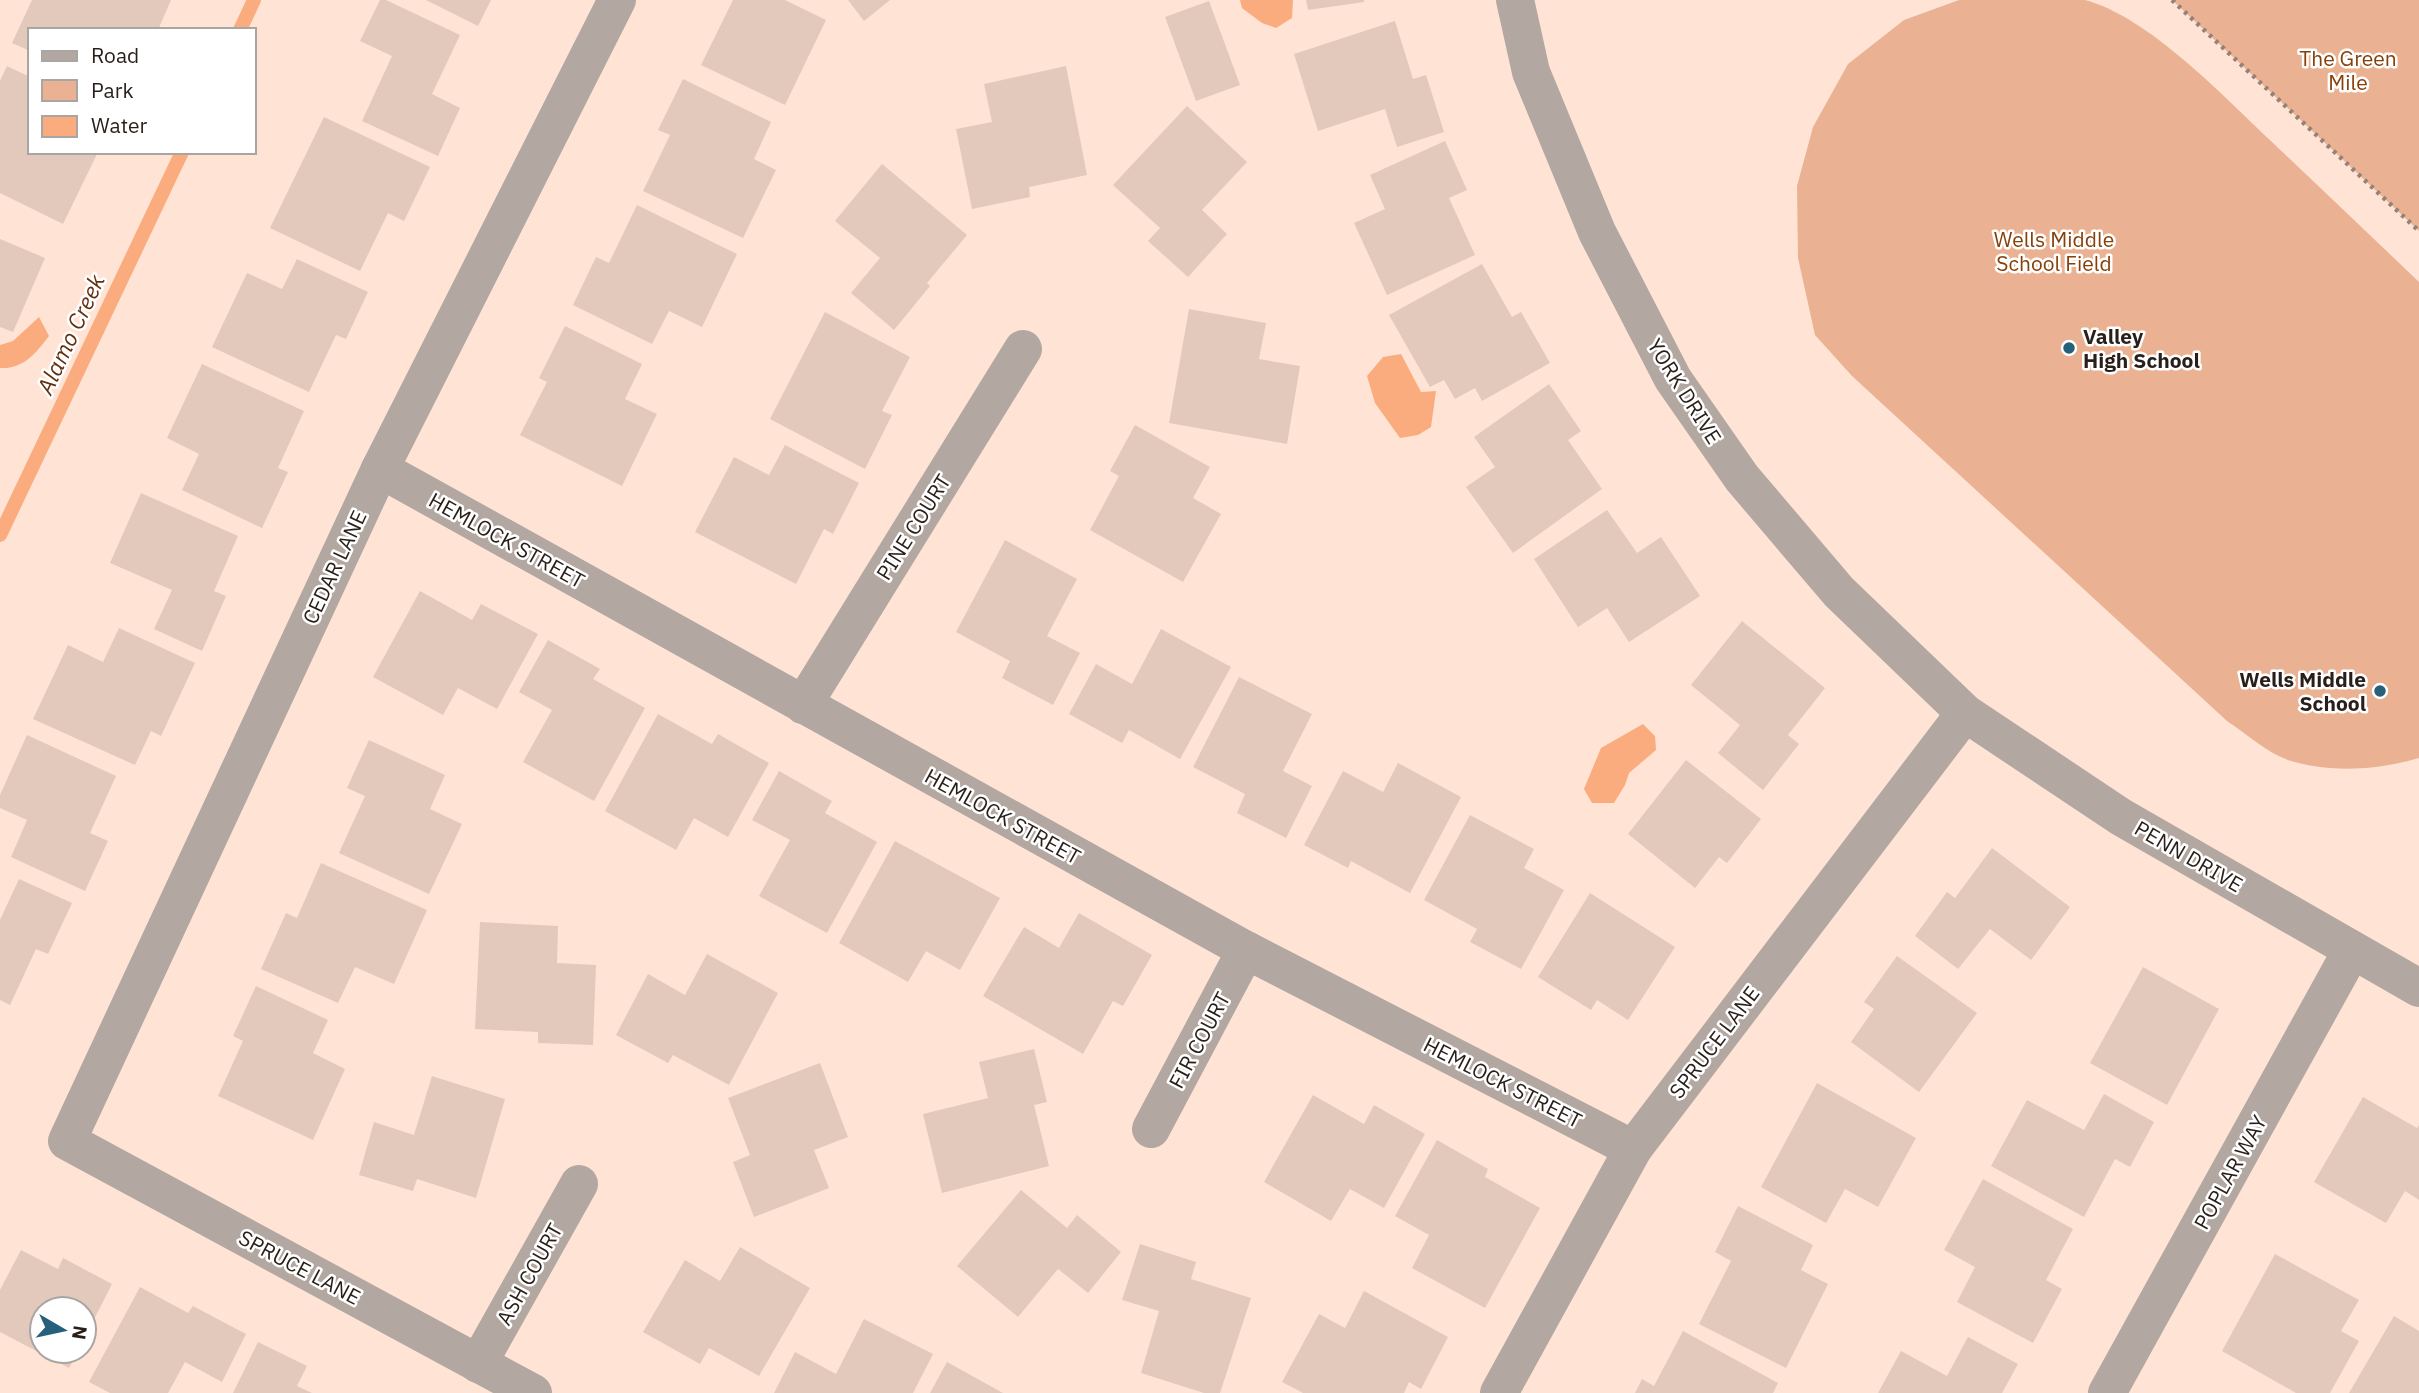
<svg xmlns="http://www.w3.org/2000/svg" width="2419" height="1393" font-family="'IBM Plex Sans',sans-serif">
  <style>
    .green { fill: #eab293 }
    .water { fill: #fbac7e }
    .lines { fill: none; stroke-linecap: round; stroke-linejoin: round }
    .stream { stroke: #fbac7e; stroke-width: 14 }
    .building { fill: #e3c9bb }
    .path { stroke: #948278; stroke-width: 4.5; stroke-dasharray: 3.5 5; stroke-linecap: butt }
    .street { stroke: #b2a7a1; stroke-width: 38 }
    .poi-dot { fill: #27607a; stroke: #fff; stroke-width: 2.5 }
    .labels { text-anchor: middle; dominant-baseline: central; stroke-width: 5; stroke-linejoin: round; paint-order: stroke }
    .park-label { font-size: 21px; fill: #864009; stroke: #fff }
    .poi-label { font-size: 21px; font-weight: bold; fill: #291f1a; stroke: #fff; text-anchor: start }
    .street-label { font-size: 21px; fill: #291f1a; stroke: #fff }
    .water-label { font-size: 23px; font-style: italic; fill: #63310f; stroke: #fff }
  </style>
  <rect width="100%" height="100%" fill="#ffe4d6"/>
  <g class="green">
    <path d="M1959,0h126c64,17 138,96 186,141 49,47 99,94 148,141v476c-40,12 -88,15 -128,3 -23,-7 -44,-27 -64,-40l-375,-345 -37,-41 -17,-77 -1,-72 16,-59 35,-63 56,-44z"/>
    <path d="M2172,0h247v231z"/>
  </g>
  <g class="water">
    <path d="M1240,0h53l-1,18 -16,10 -14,-5 -20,-15z"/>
    <path d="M39,317l10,19c-14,18 -25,33 -49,32v-23l13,-4z"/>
    <path d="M1401,354l20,38 15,-1 -5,36 -13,8 -18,3 -25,-35 -8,-27 16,-19z"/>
    <path d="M1643,724l12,12 1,14 -27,23 -4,12 -11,18h-22l-8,-14 17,-41z"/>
  </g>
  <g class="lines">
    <g class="stream">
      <path d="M240,30l14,-30"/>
      <path d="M0,535l182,-383"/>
    </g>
  </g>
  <g class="building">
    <path d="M32,0h139l-13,30h-128v21l-18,-8z"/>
    <path d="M380,0h6l74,35 -28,59 28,14 -22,48 -76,-35 30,-65 -32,-15z"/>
    <path d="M426,0h65l-13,26z"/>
    <path d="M733,0h52l41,20 -41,85 -84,-40z"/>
    <path d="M848,0h42l-26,21z"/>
    <path d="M1306,0h58v2l-56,8z"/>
    <path d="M1209,1l31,84 -44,16 -31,-84z"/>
    <path d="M1395,21l18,58 13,-4 18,57 -47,15 -12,-38 -67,22 -24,-77z"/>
    <path d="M7,66l23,11v75h68l-35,72 -63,-31v-112z"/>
    <path d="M1066,66l21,109 -58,12 1,10 -58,12 -16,-80 36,-7 -8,-38z"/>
    <path d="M683,79l88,43 -17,37 22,11 -33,68 -100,-47 27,-56 -12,-5z"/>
    <path d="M1187,106l60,56 -45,48 25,24 -39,43 -40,-36 12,-13 -47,-43z"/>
    <path d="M324,117l106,50 -26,54 -16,-8 -28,58 -90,-43z"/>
    <path d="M1445,141l22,49 -18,8 26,57 -88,40 -33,-72 31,-14 -15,-34z"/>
    <path d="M882,164l85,71 -40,48 3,3 -36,44 -43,-37 29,-35 -45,-37z"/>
    <path d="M637,205l100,49 -35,73 -33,-16 -17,33 -79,-39 23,-48 13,6z"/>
    <path d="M0,239l45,19 -32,74 -13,-5z"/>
    <path d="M297,259l71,33 -22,47 -10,-4 -27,57 -97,-45 35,-74 35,16z"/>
    <path d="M1482,264l30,53 9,-5 29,51 -68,38 -7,-13 -20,11 -11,-19 -14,7 -41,-72z"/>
    <path d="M1189,309l77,14 -7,36 41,7 -13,78 -118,-21z"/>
    <path d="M825,312l85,45 -28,54 10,4 -27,54 -95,-50z"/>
    <path d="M565,326l77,38 -17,35 32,15 -35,72 -102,-51 27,-53 -8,-4z"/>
    <path d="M202,364l102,47 -26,57 10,4 -26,56 -80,-38 17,-36 -32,-16z"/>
    <path d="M1549,384l32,47 -13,9 34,49 -89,64 -47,-66 29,-20 -21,-30z"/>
    <path d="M1135,425l75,42 -17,31 28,16 -38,68 -93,-52 29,-54 -9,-5z"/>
    <path d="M785,445l74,38 -26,51 -9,-5 -28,55 -101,-52 39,-75 35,18z"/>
    <path d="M141,493l97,43 -24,55 12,5 -24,55 -48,-22 18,-39 -62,-27z"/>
    <path d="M1607,510l30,43 24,-16 39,59 -71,46 -22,-34 -29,19 -44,-68z"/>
    <path d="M1005,540l72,39 -30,57 33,17 -27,52 -51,-27 8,-17 -54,-29z"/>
    <path d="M420,591l52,29 9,-16 57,30 -41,75 -39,-21 -15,27 -70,-38z"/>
    <path d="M1742,621l83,67 -37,47 11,9 -36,46 -45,-37 22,-28 -49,-40z"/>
    <path d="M119,628l76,35 -34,73 -10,-5 -16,34 -102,-46 35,-74 35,17z"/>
    <path d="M1161,629l70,38 -51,92 -51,-29 -7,13 -53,-29 27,-50 36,20z"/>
    <path d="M548,640l52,29 -7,10 52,29 -51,93 -71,-39 29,-52 -33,-18z"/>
    <path d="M1239,677l73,37 -29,57 29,15 -26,52 -49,-25 8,-19 -52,-27z"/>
    <path d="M658,714l54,30 6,-10 51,29 -41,74 -34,-19 -18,32 -71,-39z"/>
    <path d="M27,735l89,41 -26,57 18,8 -23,50 -74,-34 16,-37 -27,-12v-13z"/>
    <path d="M369,740l76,35 -15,34 32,15 -33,70 -90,-41 26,-57 -18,-8z"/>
    <path d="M1686,760l75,59 -34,44 -8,-6 -24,31 -67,-54z"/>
    <path d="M1398,763l63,34 -51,96 -59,-32 -3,7 -44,-23 39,-74 40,21z"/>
    <path d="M779,771l53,30 -7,12 52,29 -50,91 -68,-37 31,-56 -38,-20z"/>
    <path d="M1470,815l64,34 -10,19 40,22 -43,79 -51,-27 7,-13 -53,-29z"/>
    <path d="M895,841l105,57 -40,72 -34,-19 -18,31 -69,-39z"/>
    <path d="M1992,848l78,59 -39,53 -41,-31 -32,40 -43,-33 32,-44 8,6z"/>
    <path d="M321,863l106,47 -33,74 -39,-17 -17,36 -77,-34 25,-56 11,5z"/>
    <path d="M19,879l53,24 -24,51 -12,-5 -26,56 -10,-5v-80z"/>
    <path d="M1590,893l85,54 -47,73 -31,-20 -6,10 -53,-33z"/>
    <path d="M1079,913l73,42 -29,51 -10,-5 -30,53 -100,-58 41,-69 35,21z"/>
    <path d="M480,922l78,4 -1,37 39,2 -3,80 -55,-2v-11l-63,-3z"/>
    <path d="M707,954l71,39 -49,92 -56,-30 -5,8 -52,-28 32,-61 37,21z"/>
    <path d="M1897,956l80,57 -58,79 -68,-50 23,-33 -10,-7z"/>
    <path d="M2143,967l76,42 -52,96 -77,-42z"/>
    <path d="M256,986l72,34 -15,33 32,16 -32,71 -95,-44 25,-55 -10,-5z"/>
    <path d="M1034,1049l13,53 -13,3 15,61 -107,27 -19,-79 65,-16 -9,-36z"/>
    <path d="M820,1063l28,74 -34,13 15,38 -75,29 -21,-55 17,-7 -22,-57z"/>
    <path d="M432,1076l73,23 -29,99 -59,-19 -4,12 -54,-16 15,-53 40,13z"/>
    <path d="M1817,1083l99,55 -38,69 -33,-18 -19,34 -65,-36z"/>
    <path d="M2104,1094l50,28 -24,45 -15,-8 -31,58 -93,-51 36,-66 57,30z"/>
    <path d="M1313,1095l51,29 10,-19 51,29 -41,74 -34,-19 -19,32 -67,-39z"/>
    <path d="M2363,1097l54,31 2,-3v75l-14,-9 -19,32 -72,-41z"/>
    <path d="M1437,1140l51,29 -3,8 55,31 -55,100 -73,-40 17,-33 -34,-19z"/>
    <path d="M1983,1179l90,50 -27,51 16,9 -29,54 -76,-41 18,-35 -31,-17z"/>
    <path d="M1021,1190l46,38 10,-13 44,37 -33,41 -30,-24 -40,48 -61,-51z"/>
    <path d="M1738,1206l75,39 -12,25 27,14 -42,84 -87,-44 32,-63 -16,-9z"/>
    <path d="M1140,1244l56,18 -5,17 60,19 -31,95h-16l-63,-20 18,-62 -37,-11z"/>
    <path d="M740,1247l70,41 -51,88 -50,-28 -9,16 -57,-32 42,-72 35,21z"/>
    <path d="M21,1250l37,19 5,-11 49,26 -28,55v-30h-42v42h36l-9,17 -69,-36v-42z"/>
    <path d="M2275,1254l84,46 -18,31 18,10 -29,52h-34l-74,-42z"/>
    <path d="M140,1287l48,26 5,-7 53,28 -24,48 -37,-20 -17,31h-58l-21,-11z"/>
    <path d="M1364,1291l84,46 -27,52 -12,-7 -5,11h-101l-21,-11 37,-68 26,14z"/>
    <path d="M2394,1316l25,15v62h-70z"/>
    <path d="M864,1319l69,35 -20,39h-139l21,-41 41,22z"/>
    <path d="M1683,1331l95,52 -5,10h-138l7,-14 12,7z"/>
    <path d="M1968,1337l50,27 -16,29h-124l23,-42 46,25z"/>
    <path d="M258,1342l49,24 -10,20 15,7h-79z"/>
    <path d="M947,1362l56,31h-73z"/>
  </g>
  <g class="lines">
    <path class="path" d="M2172,0l247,231"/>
    <g class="street">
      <path d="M1515,0l16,72 66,160 76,147 69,99 97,114 126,121 156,104 298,171"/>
      <path d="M380,469l866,481 387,199"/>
      <path d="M803,705l220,-356"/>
      <path d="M1151,1129l95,-179"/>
      <path d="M478,1364l101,-180"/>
      <path d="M533,1393l-466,-252 313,-672 237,-469"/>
      <path d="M1499,1393l134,-244 332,-436"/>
      <path d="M2107,1393l245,-443"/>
    </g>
  </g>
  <g class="poi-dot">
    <circle cx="2069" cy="348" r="7"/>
    <circle cx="2380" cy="691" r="7"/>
  </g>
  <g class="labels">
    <g class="park-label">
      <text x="2348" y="58">The Green<tspan x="2348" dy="24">Mile</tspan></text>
      <text x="2054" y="239">Wells Middle<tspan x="2054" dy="24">School Field</tspan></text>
    </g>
    <g class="poi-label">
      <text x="2083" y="336">Valley<tspan x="2083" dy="24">High School</tspan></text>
      <text x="2366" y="679" text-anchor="end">Wells Middle<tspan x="2366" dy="24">School</tspan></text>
    </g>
    <g class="street-label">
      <text transform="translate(1685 391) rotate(58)">YORK DRIVE</text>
      <text transform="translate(913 527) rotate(-58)">PINE COURT</text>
      <text transform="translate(507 540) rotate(29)">HEMLOCK STREET</text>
      <text transform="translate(334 567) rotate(-65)">CEDAR LANE</text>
      <text transform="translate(1003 816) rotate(29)">HEMLOCK STREET</text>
      <text transform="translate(2189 856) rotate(30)">PENN DRIVE</text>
      <text transform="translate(1199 1040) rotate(-62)">FIR COURT</text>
      <text transform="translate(1714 1042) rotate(-53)">SPRUCE LANE</text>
      <text transform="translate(1503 1082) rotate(27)">HEMLOCK STREET</text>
      <text transform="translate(2230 1172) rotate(-61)">POPLAR WAY</text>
      <text transform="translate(300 1267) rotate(28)">SPRUCE LANE</text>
      <text transform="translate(529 1274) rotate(-61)">ASH COURT</text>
    </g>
    <g class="water-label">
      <text transform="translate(70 334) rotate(-65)">Alamo Creek</text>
    </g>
  </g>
  <rect x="28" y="28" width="228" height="126" fill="#ffffff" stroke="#a9a5a3" stroke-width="2"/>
  <rect x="42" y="51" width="35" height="10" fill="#b2a7a1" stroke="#a9a5a3" stroke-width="2"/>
  <text x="91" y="63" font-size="21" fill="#291f1a">Road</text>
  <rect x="42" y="80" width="35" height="21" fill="#eab293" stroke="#a9a5a3" stroke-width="2"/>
  <text x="91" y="98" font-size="21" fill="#291f1a">Park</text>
  <rect x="42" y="116" width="35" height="21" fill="#fbac7e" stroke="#a9a5a3" stroke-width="2"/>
  <text x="91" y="133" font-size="21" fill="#291f1a">Water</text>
  <g transform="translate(63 1330) rotate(99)"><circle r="33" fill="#ffffff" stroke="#a9a5a3" stroke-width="2"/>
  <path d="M0-5L12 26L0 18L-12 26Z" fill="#27607a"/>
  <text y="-10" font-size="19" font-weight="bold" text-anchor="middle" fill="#291f1a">N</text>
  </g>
</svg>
